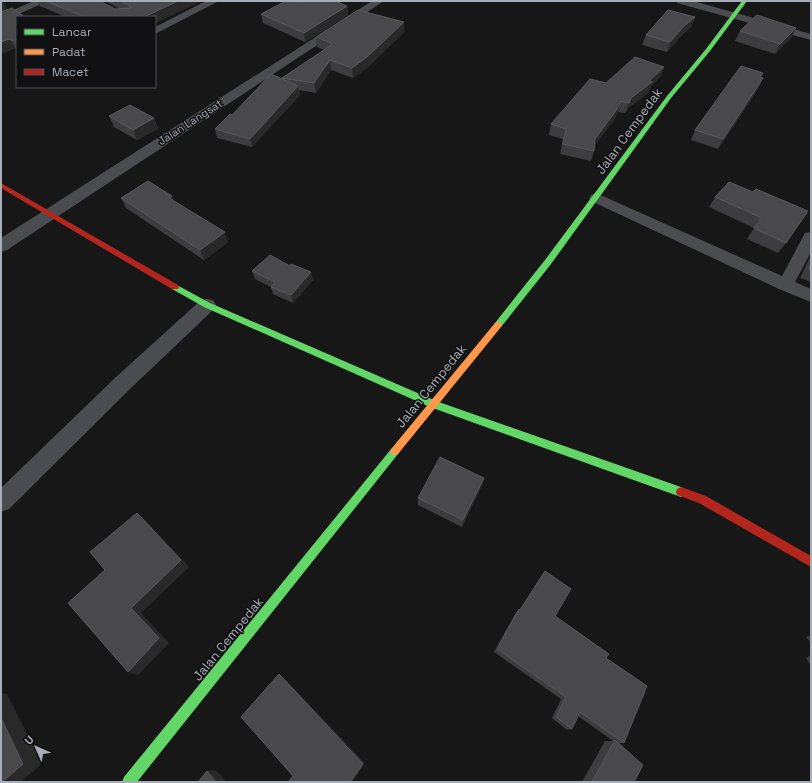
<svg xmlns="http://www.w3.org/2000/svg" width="812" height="783" font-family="'Space Grotesk',sans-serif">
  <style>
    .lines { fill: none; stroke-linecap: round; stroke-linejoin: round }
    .street { fill: #4b4c50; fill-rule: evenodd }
    .fast { fill: #63d668; fill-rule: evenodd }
    .slow { fill: #ff974d; fill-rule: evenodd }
    .jam { fill: #b3261e; fill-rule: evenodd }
    .wall { fill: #3d3d3f }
    .shaded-wall { fill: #29292a }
    .building { fill: #49494c; stroke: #58595d }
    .labels { text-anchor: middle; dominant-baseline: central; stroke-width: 3; stroke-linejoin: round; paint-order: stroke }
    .far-street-label { font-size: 11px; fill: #a8adb8; stroke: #111113 }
    .street-label { font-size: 13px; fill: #a8adb8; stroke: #111113 }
  </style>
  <rect width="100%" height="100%" fill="#171717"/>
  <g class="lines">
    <g class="street">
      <path d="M34,1h14l-47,21v-7z"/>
      <path d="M206,1h13l-64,33v-7z"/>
      <path d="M372,1h12l-377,249 -6,2v-14z"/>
      <path d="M676,1h17l118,33v6l-134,-37z"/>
      <path d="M596,193l186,83 23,-43 6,-1v20l-16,30 16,7v13l-32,-13 -188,-88 -2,-3 2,-3z"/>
      <path d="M207,299l6,1 3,5 -3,5 -83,79 -121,120 -8,3v-24l115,-111 85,-77z"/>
    </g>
    <g class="fast">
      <path d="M742,1h5l-37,50 -39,47 -120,166 -50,63h-6l-1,-2 1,-2 50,-63 122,-164 39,-47z"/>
      <path d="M175,284l35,19 226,98 245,86 4,2 1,3 -1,3 -4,2 -251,-90 -226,-100 -32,-18 -1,-2z"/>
      <path d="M395,447l3,1 2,3 -2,3 -261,328h-15l2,-5 268,-329z"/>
    </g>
    <path class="slow" d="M498,322l3,1 1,2 -1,2 -103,127 -3,1 -3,-1 -2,-3 2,-3 103,-125z"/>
    <g class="jam">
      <path d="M1,183l177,102 1,2 -1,2h-6l-171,-101z"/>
      <path d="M681,487l25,9 105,60v11l-112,-64 -22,-8 -1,-3 1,-3z"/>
    </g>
  </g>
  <g class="wall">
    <path d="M1,1l6,8 10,8v32l-2,-1 -14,6z"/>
    <path d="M37,1h63l15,8h5l-15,-8h96l-46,22v-6h-89l-26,-11z"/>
    <path d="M302,2l45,4 1,9 -43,27 -42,-19 -2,-9z"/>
    <path d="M695,17l-4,10 -10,9 -14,16 -25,-7 4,-10z"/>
    <path d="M796,28l-5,10 -16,16 -40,-13 5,-10z"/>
    <path d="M404,32l-36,35 -15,11 -22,-8 -15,23 -17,-3 1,5 -48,52 -35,-9 -2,-9 17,-14 51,-36 -1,-1 42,-28 -7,-3 -1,-10z"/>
    <path d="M664,67l-4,10 -9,9 -3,7 -20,15 -3,5 -7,-1 -4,8 -20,26v5l-3,10 -31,-7 3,-15 -14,-4 2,-11 55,-41z"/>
    <path d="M761,77l2,1 -5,11 -40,60 -27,-9 4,-10z"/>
    <path d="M109,116l45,2 4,11 -21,11 -23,-13z"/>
    <path d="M729,182l57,61 -8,10 -31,-14 7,-11 -45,-21 6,-10z"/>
    <path d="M121,198l54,4 53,40 -24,18 -78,-52z"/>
    <path d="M811,255v27l-11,-4z"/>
    <path d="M290,266l21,6 2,8 -20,23 -20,-9 -2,-7 -16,-8 -3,-8z"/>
    <path d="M484,478l-2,7 -20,42 -44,-22v-7z"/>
    <path d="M545,571l10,45 51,42 18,85h-6l16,39h-52l23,-41h8l-35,-25 -6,13 -5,1 -15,-12 9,-19 -67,-47 21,-38 4,-5 1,1z"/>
    <path d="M811,635v8l-5,-6z"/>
    <path d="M811,655v11l-5,-8z"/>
  </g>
  <g class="shaded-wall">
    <path d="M3,1l5,9 -7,4v-11z"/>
    <path d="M178,1h23l-46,22v-6h-11z"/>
    <path d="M347,6l1,9 -43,27 -1,-9z"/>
    <path d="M695,17l-4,10 -10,9 -14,16 3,-10 14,-16z"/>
    <path d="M404,22v10l-36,35 -15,11 -1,-10z"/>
    <path d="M796,28l-5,10 -16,16 5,-10z"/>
    <path d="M10,39l5,9 -14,6v-12z"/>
    <path d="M330,60l1,10 -15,23 -2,-10z"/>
    <path d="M664,67l-4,10 -9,9 -3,7 -20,15 -3,5 6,-15z"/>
    <path d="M763,78l-5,11 -40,60 5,-10z"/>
    <path d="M298,86l2,9 -48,52 -2,-8z"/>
    <path d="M621,101l-3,11 -4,8 -22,29 3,-10z"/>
    <path d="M154,118l4,11 -21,11 -4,-10z"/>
    <path d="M172,196l5,10 -8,-8z"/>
    <path d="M225,232l3,10 -24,18 -4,-10z"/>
    <path d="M311,272l2,8 -20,23 -2,-8z"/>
    <path d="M484,478l-2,7 -20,42 1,-7z"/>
    <path d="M137,513l9,8 43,46 -48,46 28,30 -31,32 -10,-3 3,-64z"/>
    <path d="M279,674l5,4 81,85 -13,19h-2z"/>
    <path d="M1,693l6,1 35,70 -22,18h-18z"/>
    <path d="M216,770l11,12h-11l-9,-11z"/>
  </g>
  <g class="building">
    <path d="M45,1h55l15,8 16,-1 -1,-2 -10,-5h58l-34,16h-59z"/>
    <path d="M286,1h12l4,1 3,-1h30l12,5 -43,27 -43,-19z"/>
    <path d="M12,8l13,9h-8v25l-7,-3 -9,3v-30z"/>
    <path d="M358,10l46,12 -37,35 -15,11 -22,-8 -16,23 -32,-5 51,-34 -17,-7z"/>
    <path d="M668,10l27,7 -11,9 -14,16 -24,-7z"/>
    <path d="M757,15l39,13 -16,16 -40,-13z"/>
    <path d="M635,57l29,10 -15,14 3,1 -21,16 -2,5 -8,-2 -4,8 -22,30 -1,12 -31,-7 3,-15 -15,-5 39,-45 16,4z"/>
    <path d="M741,66l22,7 -3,4 3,1 -40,61 -28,-9z"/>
    <path d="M271,74l27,12 -48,53 -35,-10 15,-15 2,1z"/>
    <path d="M130,105l24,13 -21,12 -24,-14z"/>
    <path d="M148,181l24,15 -3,2 56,34 -25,18 -79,-52z"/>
    <path d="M729,182l24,10 3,-3 52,22 -22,32 -32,-15 8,-10 -47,-21z"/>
    <path d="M270,255l20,11 1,-2 20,8 -20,23 -20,-8 4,-5 -23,-11z"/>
    <path d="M811,263v7l-2,-1z"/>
    <path d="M440,457l44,21 -21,42 -45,-22z"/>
    <path d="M137,513l44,47 -50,48 28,30 -31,34 -60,-69 37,-33 -15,-18z"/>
    <path d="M545,571l26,18 -16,27 54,38 -3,4 41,28 -23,57 -44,-31 -8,17 -16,-12 10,-20 -69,-48 22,-40 1,1z"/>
    <path d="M279,674l84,90 -13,18h-62l5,-6 -52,-59z"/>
    <path d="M1,718l22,46 -21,18h-1z"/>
    <path d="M615,740l28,25 -9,17h-42z"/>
    <path d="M207,771l9,11h-18z"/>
  </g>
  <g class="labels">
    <g class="far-street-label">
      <text transform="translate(190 122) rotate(-33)">Jalan Langsat</text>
    </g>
    <g class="street-label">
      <text transform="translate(629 131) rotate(-54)">Jalan Cempedak</text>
      <text transform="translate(431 386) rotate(-51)">Jalan Cempedak</text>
      <text transform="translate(228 639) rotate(-51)">Jalan Cempedak</text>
    </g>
  </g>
  <rect width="812" height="783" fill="none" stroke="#a8adb8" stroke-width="4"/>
  <rect x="16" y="16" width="140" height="72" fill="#111113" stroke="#4d4f55"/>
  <rect x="24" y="29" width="20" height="6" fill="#63d668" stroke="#4d4f55"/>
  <text x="52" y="36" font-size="12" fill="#a8adb8">Lancar</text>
  <rect x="24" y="49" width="20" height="6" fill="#ff974d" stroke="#4d4f55"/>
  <text x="52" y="56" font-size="12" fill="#a8adb8">Padat</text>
  <rect x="24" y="69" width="20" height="6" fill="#b3261e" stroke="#4d4f55"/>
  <text x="52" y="76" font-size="12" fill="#a8adb8">Macet</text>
  <g transform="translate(36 747) rotate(315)" stroke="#111113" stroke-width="3" paint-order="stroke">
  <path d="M0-3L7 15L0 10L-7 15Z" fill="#a8adb8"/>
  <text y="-6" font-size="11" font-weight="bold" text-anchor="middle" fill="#a8adb8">U</text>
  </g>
</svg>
